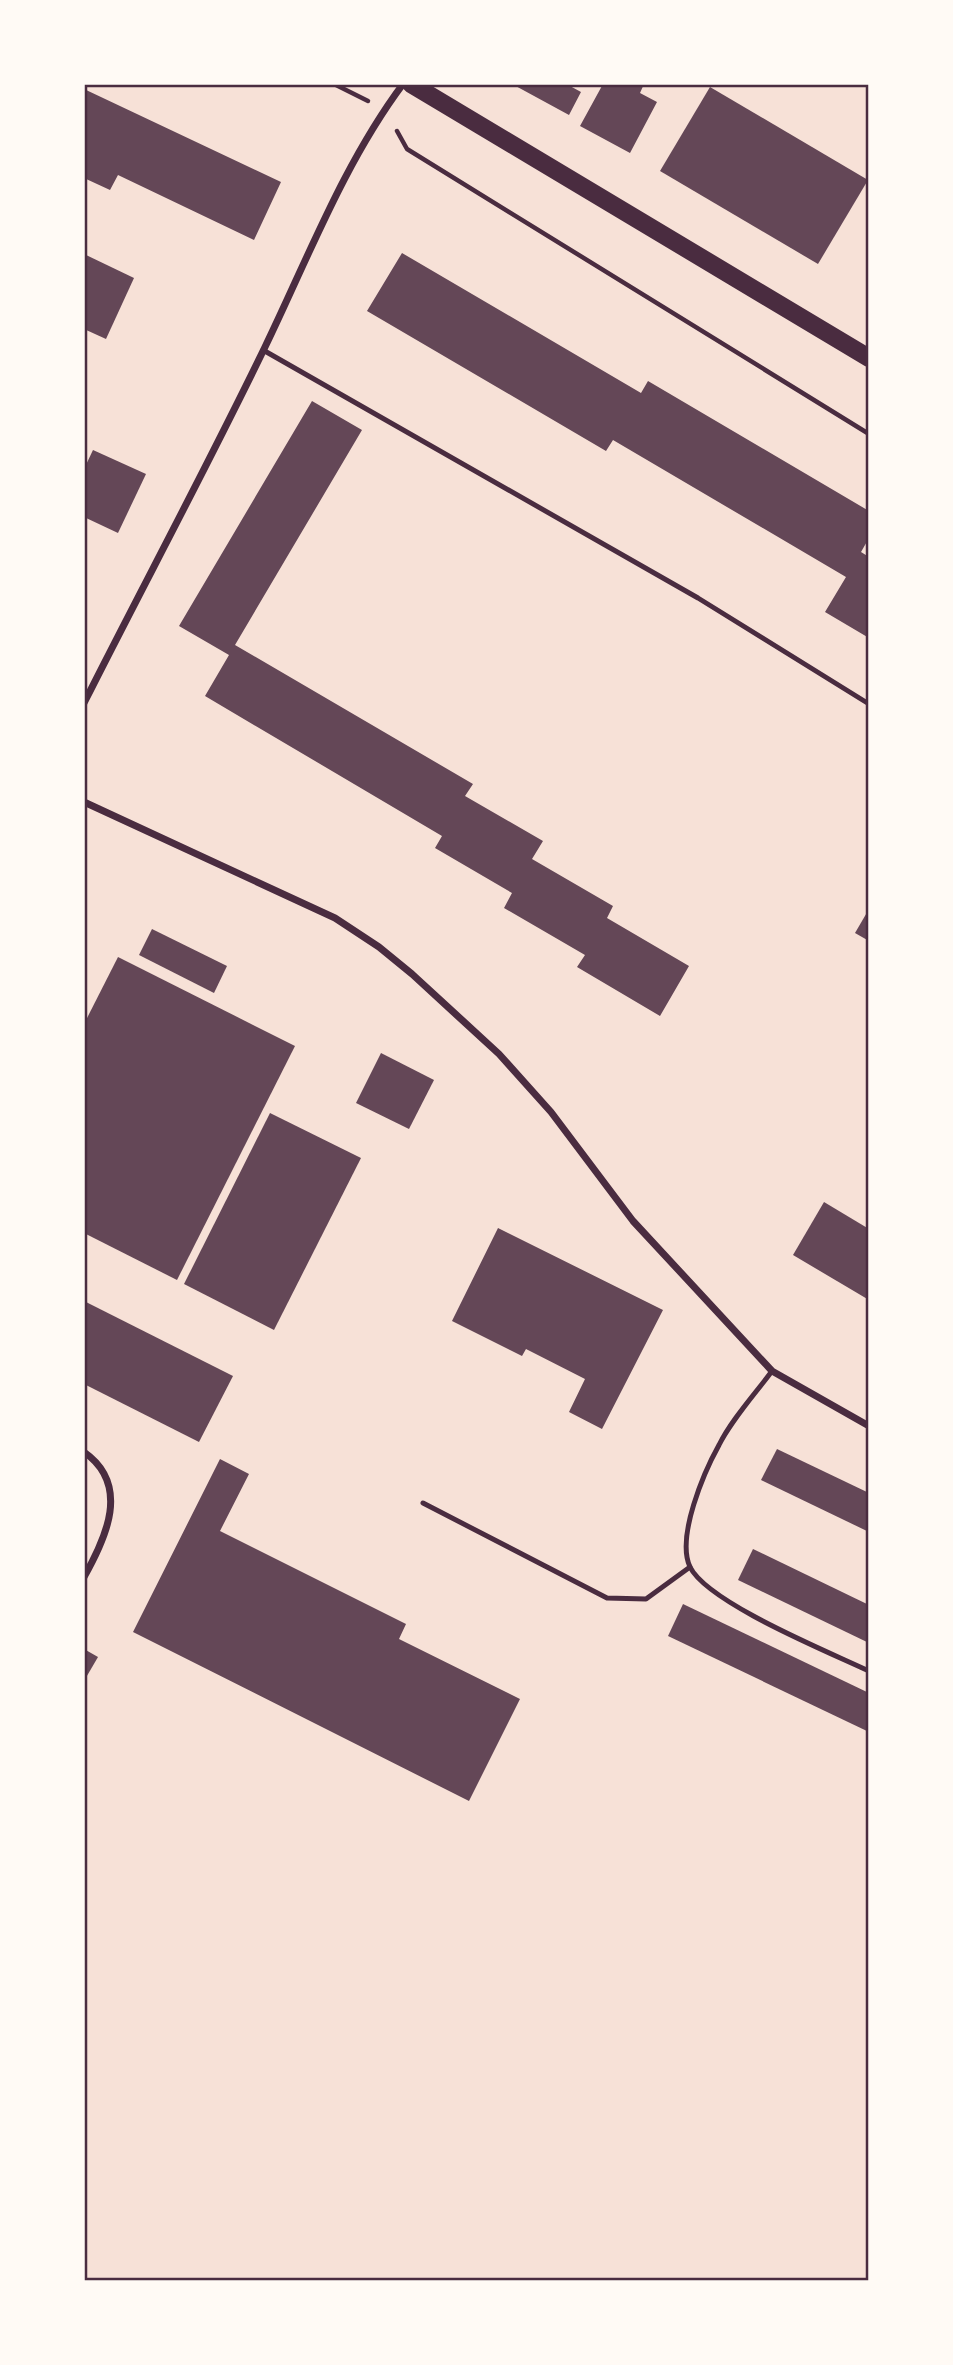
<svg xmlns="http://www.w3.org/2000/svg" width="953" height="2365" font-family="'Alegreya Sans',sans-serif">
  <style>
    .building { fill: #644757 }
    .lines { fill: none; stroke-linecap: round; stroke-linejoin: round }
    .path { stroke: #4a2c40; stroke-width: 4.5 }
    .service { stroke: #4a2c40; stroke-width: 5 }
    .minor { stroke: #4a2c40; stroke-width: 7 }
    .primary { stroke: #4a2c40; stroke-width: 18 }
    .neatline { fill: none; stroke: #4a2c40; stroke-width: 2.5 }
  </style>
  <rect width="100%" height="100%" fill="#f7e1d7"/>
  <g class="building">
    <path d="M512,84h59l-1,2 11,6 -12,23z"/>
    <path d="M603,84h41l-4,9 17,9 -27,51 -50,-27z"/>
    <path d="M710,87l158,93 -50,84 -158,-93z"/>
    <path d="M84,89l197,93 -27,58 -136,-65 -8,15 -26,-12z"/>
    <path d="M402,253l239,140 7,-12 221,130v27l-8,14 8,5v81l-44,-26 21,-35 -233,-137 -7,11 -239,-140z"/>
    <path d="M84,254l50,24 -28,61 -22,-10z"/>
    <path d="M312,401l50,29 -127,215 238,139 -8,12 78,45 -11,18 81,47 -6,12 82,48 -29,50 -83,-49 8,-12 -81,-47 8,-15 -77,-45 7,-12 -237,-140 24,-41 -50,-29z"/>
    <path d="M93,450l53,24 -28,59 -34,-16v-48z"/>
    <path d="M869,909v32l-14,-8z"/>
    <path d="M152,929l75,37 -13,27 -75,-38z"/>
    <path d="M118,957l177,89 -118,234 -93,-47v-209z"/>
    <path d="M381,1053l53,27 -25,49 -53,-26z"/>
    <path d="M270,1113l91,45 -87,172 -90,-46z"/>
    <path d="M824,1202l45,27v71l-76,-45z"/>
    <path d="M498,1228l165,82 -61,119 -33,-17 16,-33 -59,-30 -4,7 -70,-35z"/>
    <path d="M84,1301l149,75 -34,66 -115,-58z"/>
    <path d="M777,1449l92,44v39l-108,-52z"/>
    <path d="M220,1459l29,15 -29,57 186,93 -7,15 121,60 -51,102 -336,-169z"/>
    <path d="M753,1549l116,56v38l-131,-63z"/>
    <path d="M683,1604l186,89v39l-201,-96z"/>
    <path d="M84,1649l14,8 -14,24z"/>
  </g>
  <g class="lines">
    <g class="path">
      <path d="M334,84l34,17"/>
      <path d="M397,131l10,18 462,285"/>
    </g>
    <g class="service">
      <path d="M263,350l435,248 171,106"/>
      <path d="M772,1371c-17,23 -40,48 -53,74 -15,27 -43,92 -29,122 18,36 139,85 179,104"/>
      <path d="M423,1503l184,95 39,1 44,-32"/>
    </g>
    <g class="minor">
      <path d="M84,703c60,-119 123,-236 181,-356 43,-89 79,-184 138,-263"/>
      <path d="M84,802l251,116 44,29 33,27 87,80 52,58 82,109 139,150 97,55"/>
      <path d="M84,1452c47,33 22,86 0,125"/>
    </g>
    <path class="primary" d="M411,84l458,274"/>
  </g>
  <rect width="953" height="2365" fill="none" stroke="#fffaf5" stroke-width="172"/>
  <rect x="86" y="86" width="781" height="2193" class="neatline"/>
</svg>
